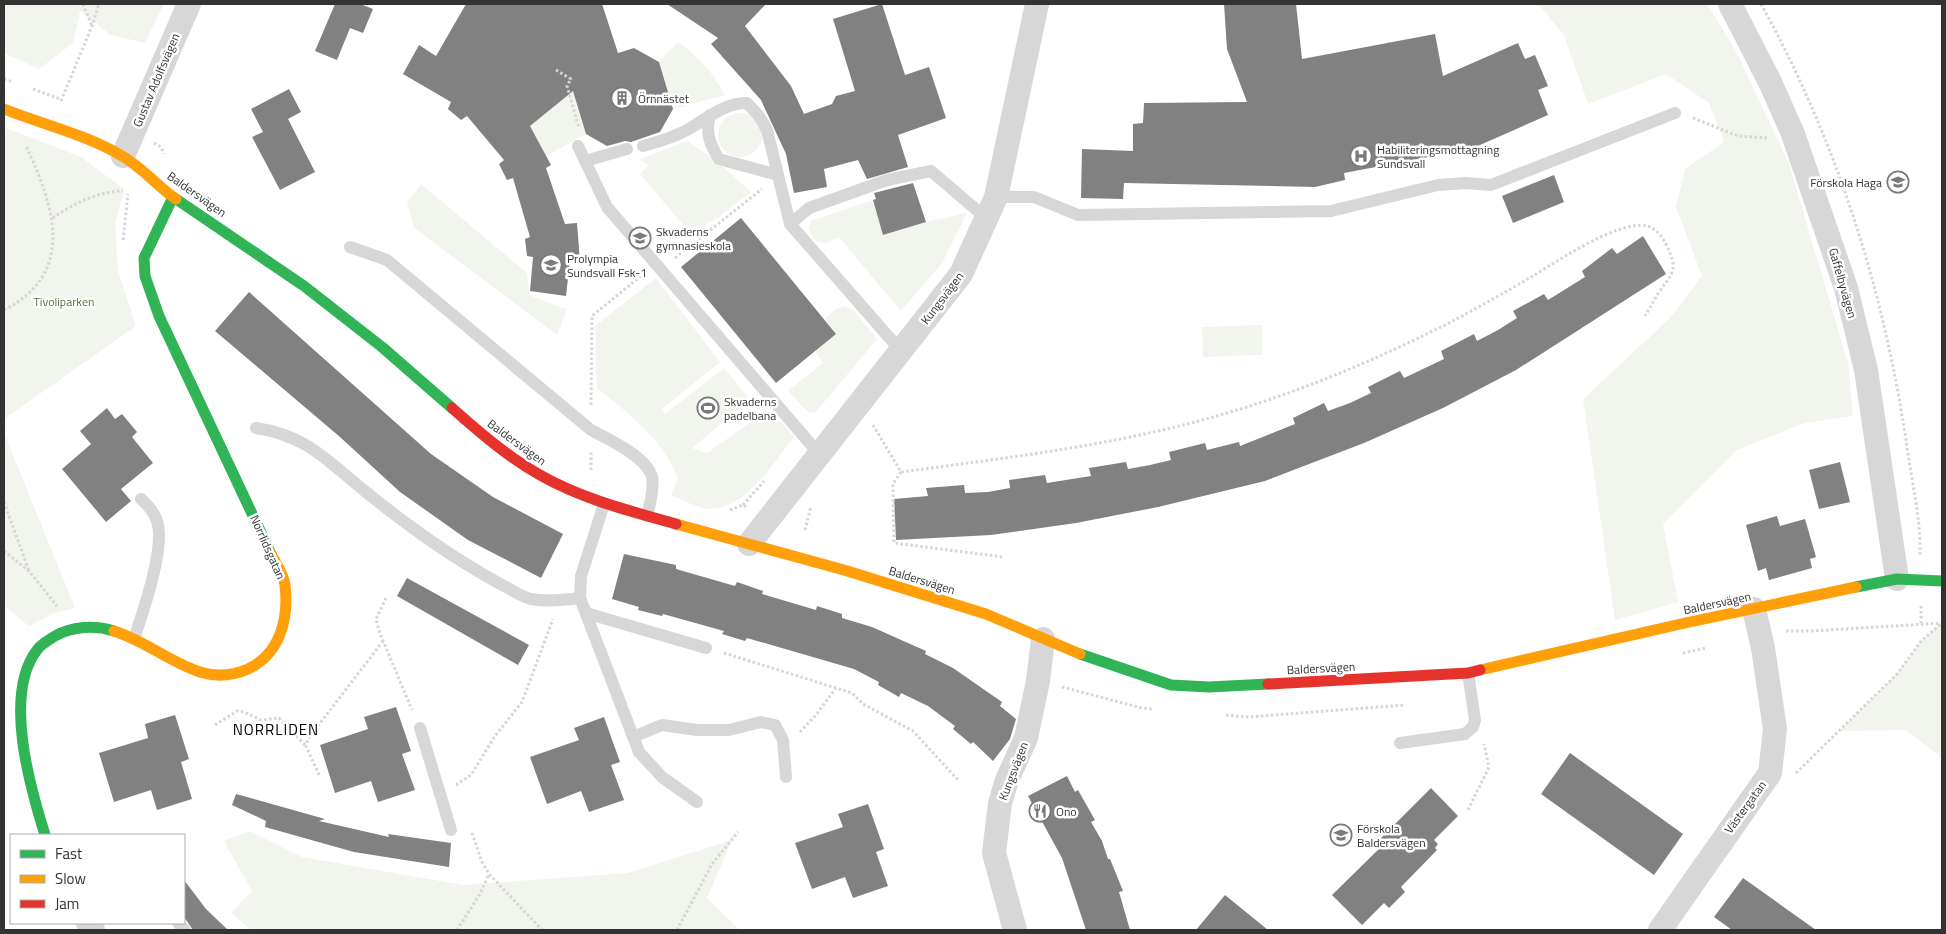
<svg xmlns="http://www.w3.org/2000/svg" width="1946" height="934" font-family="'Titillium Web',sans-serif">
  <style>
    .green { fill: #f1f5ed }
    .building { fill: #818181 }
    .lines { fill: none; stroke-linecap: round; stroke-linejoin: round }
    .path { stroke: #d6d6d6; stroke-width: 3; stroke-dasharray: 2.5 2.5; stroke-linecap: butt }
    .lane { stroke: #d7d7d7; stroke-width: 12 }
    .street { stroke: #d7d7d7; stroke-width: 24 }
    .fast { stroke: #30b455; stroke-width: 11 }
    .slow { stroke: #ff9f0a; stroke-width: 11 }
    .jam { stroke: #e5322d; stroke-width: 11 }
    .labels { text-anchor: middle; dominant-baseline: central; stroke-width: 5; stroke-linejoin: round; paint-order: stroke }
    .street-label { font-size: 12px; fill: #333; stroke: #fff }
    .poi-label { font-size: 12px; fill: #333; stroke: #fff; text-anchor: start }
    .park-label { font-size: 12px; fill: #56703f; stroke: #fff }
    .quarter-label { font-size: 15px; letter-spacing: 1px; fill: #000; stroke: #fff }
  </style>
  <rect width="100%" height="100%" fill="#fff"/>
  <g class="green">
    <path d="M4,4h160l-19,39 -34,-8 -31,-24 -7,32 -34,26 -35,-16z"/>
    <path d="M1524,4h183l29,47 53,113 59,199 5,53 -49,7 -67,27 -74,74 15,78 -63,18 -32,-221 87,-81 32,-42 -26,-69 9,-38 39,-27 -15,-39 -43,-29 -78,30 -24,-69 -24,-29z"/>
    <path d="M678,42c20,13 36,33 47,53l-52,14 -14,-47z"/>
    <path d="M572,87l14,47 -40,22 -11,-21 -39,-47z"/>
    <circle cx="740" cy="135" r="22"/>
    <path d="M4,127l77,30 43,32 -9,35 3,47 18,55 -132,93z"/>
    <path d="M687,141l28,19 36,32 -32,25 -29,16 -50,-59 8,-9 -8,-6z"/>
    <path d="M421,184l106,89 2,22 38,15 -10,25 -143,-107 -7,-25z"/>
    <path d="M873,200l11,35 42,-13 41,-9 -25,50 -41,48 -62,-74 -13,6 -10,-1 -8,-13 3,-8z"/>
    <path d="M656,278l64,84 -58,47 3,5 59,-46 26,32 -58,48 15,5 48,-34 13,-1 13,4 13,15c-22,27 -47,72 -86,72 -11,-1 -26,-10 -37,-14l7,-17c-17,-41 -47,-62 -81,-90l-2,-62z"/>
    <path d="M845,306l9,5 23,28 -62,74 -7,-1 -20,-21 35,-28 -8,-12 21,-17 -11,-15 11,-10z"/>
    <path d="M1262,325v30l-59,2 -1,-30z"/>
    <path d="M4,433l71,175 -21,5 -25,13 -25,-20z"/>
    <path d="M1942,623v135l-36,-28 -67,1 59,-58 23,-32z"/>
    <path d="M249,831l53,26 161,28 165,-12 104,-33 -25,58 33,32h-489l-20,-17 21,-22 -28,-50z"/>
  </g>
  <g class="building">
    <path d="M335,4h25l13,5 -10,24 -13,-5 -13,32 -22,-9z"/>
    <path d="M466,4h136l16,49 16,-5 25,14 14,47 -13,23 -29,10 -6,-1 -18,5 -21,-12 -13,-43 -43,35 21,39 -5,3 19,56 12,-1 3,39 -10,-1 -4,35 -36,-5 3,-34 -6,-1 -2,-17 5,-2 -17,-59 -6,2 -8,-16 5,-4 -37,-44 -6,4 -13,-11 3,-7 -48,-28 16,-29 17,11z"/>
    <path d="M667,4h99l-21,22 46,60 13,28 28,-10 4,-8 19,-5 -22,-72 49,-15 23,71 24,-8 17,51 -48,17 10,32 -41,12 -9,-19 -34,9 3,18 -33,6 -8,-39 -25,-54 -50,-56 7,-6z"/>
    <path d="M1224,4h72l6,55 133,-25 8,42 75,-33 7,16 10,-4 13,31 -10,4 10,25 -77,34 -127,24 1,7 -30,7 -191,-4 -1,16 -42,-1 1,-49 51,2v-27l10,-1 1,-20 103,-1 -20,-53z"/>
    <path d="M289,89l12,23 -13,7 27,53 -35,18 -28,-53 11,-5 -12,-23z"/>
    <path d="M1554,175l10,27 -51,21 -11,-27z"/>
    <path d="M913,183l13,39 -43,13 -10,-35 3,-1 -2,-6z"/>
    <path d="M741,218l95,116 -60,49 -95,-116z"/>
    <path d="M1643,236l23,38 -150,96 -73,38 -79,35 -99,38 -107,26 -82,16 -85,12 -95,5 -2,-41 34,-3 -2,-8 38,-3 1,8 23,-1 22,-4 -1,-8 36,-5 2,8 44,-7 -2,-8 37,-6 2,7 22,-4 21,-5 -2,-8 36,-9 2,7 32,-8 1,4 55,-22 -2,-6 31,-15 4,8 22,-8 21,-10 -3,-6 32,-16 4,7 40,-19 -3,-8 33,-17 3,7 21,-11 19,-12 -4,-7 31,-17 4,6 37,-23 -3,-6 30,-23 5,6z"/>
    <path d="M249,292l182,162 62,43 70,37 -22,44 -73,-38 -68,-48 -60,-55 -125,-106z"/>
    <path d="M107,408l8,11 7,-5 15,18 -5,5 21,26 -32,26 10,12 -25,21 -44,-53 29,-25 -11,-13z"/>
    <path d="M1840,462l10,40 -31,7 -10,-39z"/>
    <path d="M1777,516l3,10 25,-7 11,38 -6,2 2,9 -43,12 -3,-12 -8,3 -12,-46z"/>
    <path d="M624,554l52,11v4l59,17 2,-4 26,9 -1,3 54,16 1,-4 25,8v4l30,9 54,24 -1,3 28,14 49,34 -2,4 16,13 -6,20 -17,22 -20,-19 -2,2 -18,-15 2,-3 -27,-20 -27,-13 -2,4 -21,-12 1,-3 -25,-13 -107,-31 -2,3 -23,-7 2,-3 -61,-17 -1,2 -24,-6 1,-3 -27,-8z"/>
    <path d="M407,578l122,67 -11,20 -121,-69z"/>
    <path d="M396,707l15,44 -9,3 13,36 -37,12 -7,-21 -36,12 -15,-48 48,-16 -4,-12z"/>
    <path d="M175,715l14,44 -8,3 11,37 -35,11 -6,-20 -37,12 -15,-49 49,-15 -3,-14z"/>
    <path d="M604,717l16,45 -9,3 13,35 -35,12 -8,-21 -34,13 -17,-47 49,-17 -5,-12z"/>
    <path d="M1570,753l113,81 -29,41 -113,-81z"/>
    <path d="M1067,776l8,16 3,-2 17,30 -4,2 11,19 6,18h2l13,32 -4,1 11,38h-44l-24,-72 -34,-62z"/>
    <path d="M1431,788l27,28 -24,24 4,4 -3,4 2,2 -36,37 4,5 -16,16 -5,-5 -22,22 -30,-30 51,-50 -4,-5z"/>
    <path d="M236,794l89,25 -6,2 70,16 -1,-3 63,9 -2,24 -95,-15 -89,-25 1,-6 -34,-16z"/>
    <path d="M868,804l16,45 -8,3 12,34 -35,12 -8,-21 -33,12 -17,-46 48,-16 -5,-13z"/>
    <path d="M1743,878l73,52h-84l-18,-13z"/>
    <path d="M184,880l22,29 22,21h-35l-9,-13z"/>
    <path d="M1225,895l43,35h-72z"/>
  </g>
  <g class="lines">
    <g class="path">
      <path d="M83,4l9,22"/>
      <path d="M1761,4c77,139 125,293 147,450 5,33 13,68 12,101"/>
      <path d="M556,70l15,9 -4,7 12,42"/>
      <path d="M4,79l9,3"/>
      <path d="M33,89l27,10"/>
      <path d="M61,101l31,-75 7,-22"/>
      <path d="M1693,118l45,18 30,2"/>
      <path d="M154,143l7,4 3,7"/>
      <path d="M53,218c19,-14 46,-27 70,-27"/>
      <path d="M123,240l5,-46"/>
      <path d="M675,258l87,-69"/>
      <path d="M4,310c73,-37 50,-104 22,-164"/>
      <path d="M591,405l1,-89 50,-41"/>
      <path d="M873,425l28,47c96,-13 192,-24 286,-48 91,-23 179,-59 262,-101 24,-13 48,-26 72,-40 27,-15 95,-64 126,-57 12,3 19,17 23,27 8,18 -1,25 -11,39 -5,8 -9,16 -14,24"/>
      <path d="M591,470v-18"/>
      <path d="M901,472l-8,12 1,59 109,14"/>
      <path d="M4,502l25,69"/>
      <path d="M743,505l21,-24"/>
      <path d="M730,510l13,-5 4,2"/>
      <path d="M805,530l6,-24"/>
      <path d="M4,551l25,20 28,35"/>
      <path d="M386,598l-10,21 3,12 33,79"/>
      <path d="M1921,606v17"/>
      <path d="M1786,631h26l130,-8"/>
      <path d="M724,653l128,40 11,11 50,27 46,50"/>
      <path d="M1683,653l23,-5"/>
      <path d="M1062,687l80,21 11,1"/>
      <path d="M1226,715l22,2 157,-12"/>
      <path d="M215,725l22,-14 7,1 17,8 18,-2 27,28"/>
      <path d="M800,732l15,-16 21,-28"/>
      <path d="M1796,773l102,-100 23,-32 20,-17"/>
      <path d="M319,775l-13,-29 2,-7 75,-98"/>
      <path d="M456,785l15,-10 24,-39 27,-34 31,-83"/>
      <path d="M1468,810l21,-43 -5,-23"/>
      <path d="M472,833l10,29 7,12 53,56"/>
      <path d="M457,930l23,-36 9,-20"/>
      <path d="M677,930l35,-66 26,-32"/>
    </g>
    <g class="lane">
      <path d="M710,115c-5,17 0,30 9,44l59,16"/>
      <path d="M578,146l29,61 213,248"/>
      <path d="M643,146c15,-4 31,-9 44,-16 20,-11 36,-27 60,-27l12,13 8,14 23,94 19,-16 78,-28 44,-9 55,47"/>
      <path d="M585,161l42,-12"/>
      <path d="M996,197h38l44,18 253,-4 107,-26 28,-2 25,2 184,-72"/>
      <path d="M790,224l111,127"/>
      <path d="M350,247l37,13 204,170c17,9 56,27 61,47 2,12 -2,28 -5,39"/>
      <path d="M256,428c52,8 71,33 110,64 43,35 88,67 138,94 8,4 18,11 27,13 16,3 33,1 49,-1"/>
      <path d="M604,504l-23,72 -1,22 59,154 23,25 35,25"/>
      <path d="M586,613l120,35"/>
      <path d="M134,639c9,-27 30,-88 24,-114 -2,-11 -9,-19 -17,-26"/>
      <path d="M420,728l31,102"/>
      <path d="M633,737l29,-12 35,5h32l32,-8 14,3 8,15 3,37"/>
      <path d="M1400,743l65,-9 8,-7 2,-7 -7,-47"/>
      <path d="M178,923l7,7"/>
    </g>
    <g class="street">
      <path d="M1730,4l40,78 23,52 53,154 20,82 31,209"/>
      <path d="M123,156l66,-152"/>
      <path d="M749,544l212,-270 35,-77 41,-193"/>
      <path d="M88,923l5,7"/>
      <path d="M1015,930l-21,-77 6,-50 7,-23 19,-42 12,-57 5,-42"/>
      <path d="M1660,930l110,-157 5,-44 -12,-81 -9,-39"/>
    </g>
    <g class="fast">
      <path d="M173,197l-29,61 1,18 14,40 112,238"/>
      <path d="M176,199l128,87 78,61 70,61"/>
      <path d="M1856,587l41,-8 45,2"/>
      <path d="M1080,654l91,31 38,2 59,-3"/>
      <path d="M45,835c-15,-48 -42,-141 -8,-185 4,-6 12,-10 18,-14 18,-10 40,-11 59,-5"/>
    </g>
    <g class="slow">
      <path d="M4,109c40,16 81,25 118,47 20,11 35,30 54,43"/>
      <path d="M676,524l168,46 142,44 94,40"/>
      <path d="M114,631c31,10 56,31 86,41 16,5 32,4 48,-3 32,-15 41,-50 37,-84 -1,-10 -9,-22 -14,-31"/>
      <path d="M1480,670l205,-47 171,-36"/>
    </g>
    <g class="jam">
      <path d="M452,408c27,24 56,49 88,67 42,24 90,36 136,49"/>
      <path d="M1268,684l200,-11 12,-3"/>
    </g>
  </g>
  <defs>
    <g id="building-ring" transform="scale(1.125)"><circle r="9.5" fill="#fff" stroke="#7a7a7a" stroke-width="1.5"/><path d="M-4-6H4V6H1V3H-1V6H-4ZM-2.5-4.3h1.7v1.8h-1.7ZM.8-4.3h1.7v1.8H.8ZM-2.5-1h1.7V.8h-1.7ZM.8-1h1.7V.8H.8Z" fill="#7a7a7a"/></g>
    <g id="hospital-ring" transform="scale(1.125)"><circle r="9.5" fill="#fff" stroke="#7a7a7a" stroke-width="1.5"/><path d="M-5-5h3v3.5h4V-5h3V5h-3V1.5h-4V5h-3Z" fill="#7a7a7a"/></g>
    <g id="school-ring" transform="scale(1.125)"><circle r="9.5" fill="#fff" stroke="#7a7a7a" stroke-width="1.5"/><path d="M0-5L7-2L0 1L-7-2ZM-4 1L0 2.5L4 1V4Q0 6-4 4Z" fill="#7a7a7a"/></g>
    <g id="stadium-ring" transform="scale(1.125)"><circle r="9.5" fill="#fff" stroke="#7a7a7a" stroke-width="1.5"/><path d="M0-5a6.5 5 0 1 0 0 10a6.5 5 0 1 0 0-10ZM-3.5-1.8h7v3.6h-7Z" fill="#7a7a7a"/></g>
    <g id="restaurant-ring" transform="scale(1.125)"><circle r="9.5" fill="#fff" stroke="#7a7a7a" stroke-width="1.5"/><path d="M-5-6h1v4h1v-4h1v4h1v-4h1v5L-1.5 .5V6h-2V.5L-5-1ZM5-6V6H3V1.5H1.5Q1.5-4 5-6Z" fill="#7a7a7a"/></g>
  </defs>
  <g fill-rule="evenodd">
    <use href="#building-ring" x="622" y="98"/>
    <use href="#hospital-ring" x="1361" y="156"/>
    <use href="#school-ring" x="1898" y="182"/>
    <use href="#school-ring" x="640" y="238"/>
    <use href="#school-ring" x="551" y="265"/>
    <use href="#stadium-ring" x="708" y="408"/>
    <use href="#restaurant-ring" x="1040" y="811"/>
    <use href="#school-ring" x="1341" y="835"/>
  </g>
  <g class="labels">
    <g class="street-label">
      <text transform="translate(156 80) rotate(-67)">Gustav Adolfsvägen</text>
      <text transform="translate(197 194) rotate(35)">Baldersvägen</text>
      <text transform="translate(1843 283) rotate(74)">Gaffelbyvägen</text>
      <text transform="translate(942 298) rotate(-53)">Kungsvägen</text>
      <text transform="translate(517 442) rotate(36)">Baldersvägen</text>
      <text transform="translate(268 547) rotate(66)">Norrlidsgatan</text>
      <text transform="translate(922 580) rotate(17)">Baldersvägen</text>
      <text transform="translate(1717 603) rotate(-12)">Baldersvägen</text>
      <text transform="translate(1321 668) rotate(-3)">Baldersvägen</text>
      <text transform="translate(1013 771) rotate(-69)">Kungsvägen</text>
      <text transform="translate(1745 807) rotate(-54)">Västergatan</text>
    </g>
    <g class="poi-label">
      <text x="638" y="98">Örnnästet</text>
      <text x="1377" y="149">Habiliteringsmottagning<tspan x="1377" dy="14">Sundsvall</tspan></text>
      <text x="1882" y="182" text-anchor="end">Förskola Haga</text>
      <text x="656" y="231">Skvaderns<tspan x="656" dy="14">gymnasieskola</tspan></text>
      <text x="567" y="258">Prolympia<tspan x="567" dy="14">Sundsvall Fsk-1</tspan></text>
      <text x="724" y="401">Skvaderns<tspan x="724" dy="14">padelbana</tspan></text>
      <text x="1056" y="811">Ono</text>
      <text x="1357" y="828">Förskola<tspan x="1357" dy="14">Baldersvägen</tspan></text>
    </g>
    <g class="park-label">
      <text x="64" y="301">Tivoliparken</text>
    </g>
    <g class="quarter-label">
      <text x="276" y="729">NORRLIDEN</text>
    </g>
  </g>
  <rect width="1946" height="934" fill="none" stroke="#333333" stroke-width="10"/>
  <rect x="10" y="834" width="175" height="90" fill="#ffffff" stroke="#adadad"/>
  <rect x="20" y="850" width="25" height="8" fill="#30b455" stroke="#adadad"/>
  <text x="55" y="859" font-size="15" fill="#333333">Fast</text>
  <rect x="20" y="875" width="25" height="8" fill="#ff9f0a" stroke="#adadad"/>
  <text x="55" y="884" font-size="15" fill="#333333">Slow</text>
  <rect x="20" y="900" width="25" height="8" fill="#e5322d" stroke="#adadad"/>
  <text x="55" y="909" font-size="15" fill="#333333">Jam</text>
</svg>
